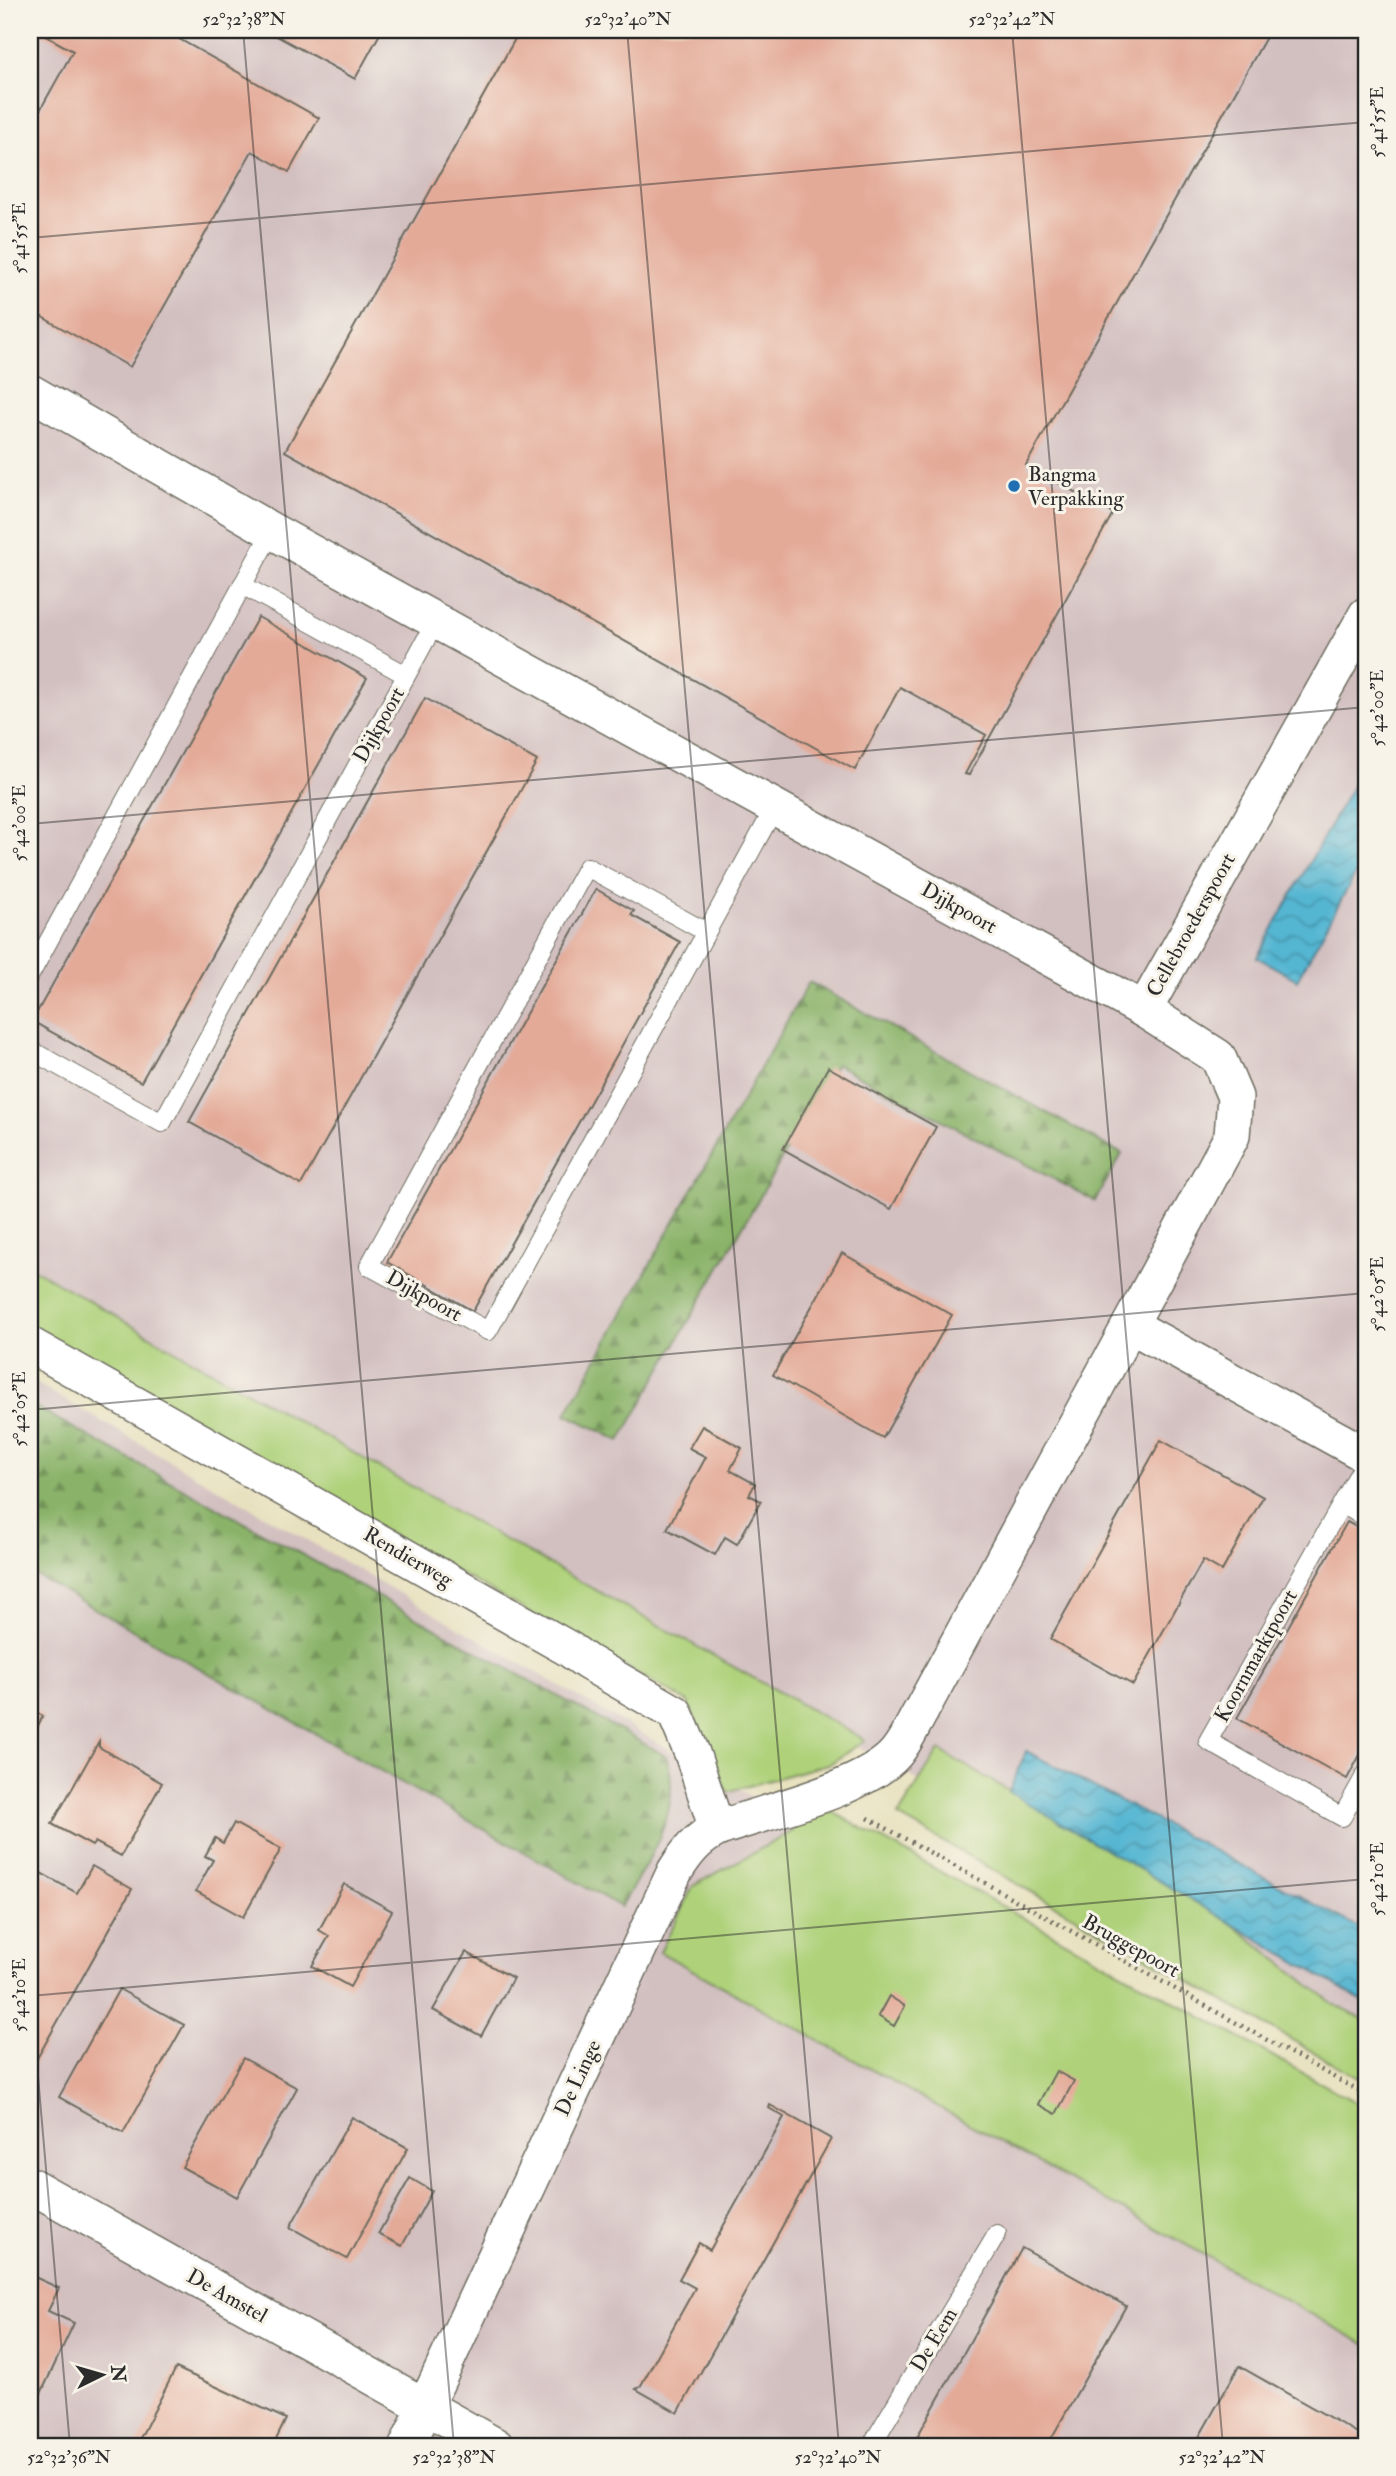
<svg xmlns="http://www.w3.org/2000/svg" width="1396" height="2476" font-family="'IM FELL Double Pica',serif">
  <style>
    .industrial { fill: #d2bfc0 }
    .green { fill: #aed179; stroke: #6c7e52; stroke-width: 2 }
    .forest { fill: url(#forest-firs); stroke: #5a6f4a; stroke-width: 2 }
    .water { fill: url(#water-waves); stroke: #40707e; stroke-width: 2 }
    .building { fill: #e4aa98 }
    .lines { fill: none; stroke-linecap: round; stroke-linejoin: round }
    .service-casing { stroke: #6d6b5f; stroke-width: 20 }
    .minor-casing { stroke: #6d6b5f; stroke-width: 38 }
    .path { stroke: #6d6b5f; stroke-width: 4.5; stroke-dasharray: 2 5; stroke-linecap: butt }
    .service { stroke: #fff; stroke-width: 18 }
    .minor { stroke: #fff; stroke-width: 35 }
    .ticks { fill: none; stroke: #2b2b2b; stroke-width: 2; stroke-opacity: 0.45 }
    .poi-dot { fill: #1f6fb2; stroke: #f7f3e8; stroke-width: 2.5 }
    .labels { text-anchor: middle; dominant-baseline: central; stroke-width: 6; stroke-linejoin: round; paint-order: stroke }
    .poi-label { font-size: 21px; fill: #2b2b2b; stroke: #f7f3e8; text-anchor: start }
    .street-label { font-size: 21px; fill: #2b2b2b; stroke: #f7f3e8 }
    .neatline { fill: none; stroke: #2b2b2b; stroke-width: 2.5 }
    .ticks-label { font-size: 18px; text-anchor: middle; fill: #2b2b2b }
  </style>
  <defs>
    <pattern id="forest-firs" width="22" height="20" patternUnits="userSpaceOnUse" patternTransform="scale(1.75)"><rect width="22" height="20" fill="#8ab369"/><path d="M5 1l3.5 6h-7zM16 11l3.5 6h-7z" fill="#719257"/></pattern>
    <pattern id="water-waves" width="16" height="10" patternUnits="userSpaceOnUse" patternTransform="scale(1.75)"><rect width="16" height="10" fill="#54b6d2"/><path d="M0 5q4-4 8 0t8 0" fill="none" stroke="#4694ab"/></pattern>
  </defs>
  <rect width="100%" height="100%" fill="#f7f3e8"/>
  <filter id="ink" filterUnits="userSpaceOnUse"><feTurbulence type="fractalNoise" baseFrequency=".0143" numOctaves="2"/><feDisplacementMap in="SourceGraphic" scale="14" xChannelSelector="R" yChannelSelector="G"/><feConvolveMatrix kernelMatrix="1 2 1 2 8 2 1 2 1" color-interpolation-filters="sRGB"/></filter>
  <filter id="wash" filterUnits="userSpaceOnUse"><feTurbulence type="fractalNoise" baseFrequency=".00686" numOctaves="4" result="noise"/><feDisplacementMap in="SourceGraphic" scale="28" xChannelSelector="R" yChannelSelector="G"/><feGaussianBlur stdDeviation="1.57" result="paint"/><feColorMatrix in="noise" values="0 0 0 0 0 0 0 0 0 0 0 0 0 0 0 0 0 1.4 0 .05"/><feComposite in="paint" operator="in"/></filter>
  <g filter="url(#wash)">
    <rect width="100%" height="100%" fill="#e8e1bf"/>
    <g class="industrial">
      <path d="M30,30h1336v2000l-1336,-744z"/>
      <path d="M30,1380l1336,772v294h-1336z"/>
    </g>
    <g class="green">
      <path d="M30,1267l468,269 367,204 -34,23 -104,29 -39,-90 -658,-371z"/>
      <path d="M939,1750l280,164 116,91 31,16v61l-468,-266z"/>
      <path d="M831,1811l535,297v237l-706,-393 33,-66 100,-55 -1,-6z"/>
    </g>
    <g class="forest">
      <path d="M809,982l313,172 -27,47 -259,-137 -216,377 -54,-27z"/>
      <path d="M30,1404l636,352c19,56 -19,104 -45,151l-591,-335z"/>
    </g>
    <g class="water">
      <path d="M1366,761v94l-69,125 -40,-23z"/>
      <path d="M1026,1751l340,180v72l-357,-211z"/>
    </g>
    <g id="blocks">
      <g class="building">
        <path d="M35,30h128l156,88 -30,54 -37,-21 -122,216 -100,-57v-182l43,-77z"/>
        <path d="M266,30h116l-27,49z"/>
        <path d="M520,30h750l-244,435 87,48 -144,262 -4,-1 21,-39 -86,-48 -45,83 -570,-319z"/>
        <path d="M258,617l109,61 -226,404 -109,-61z"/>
        <path d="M425,698l112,63 -236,424 -112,-63z"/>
        <path d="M596,889l38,22 -3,4 49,27 -207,369 -86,-49z"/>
        <path d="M828,1067l108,60 -45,82 -108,-60z"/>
        <path d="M842,1253l110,62 -69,123 -110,-63z"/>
        <path d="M702,1426l40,22 -12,22 25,14 -6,11 12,6 -24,43 -12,-7 -10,18 -48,-26 39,-72 -17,-9z"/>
        <path d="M1161,1440l102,57 -41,74 -19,-11 -70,125 -83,-46z"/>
        <path d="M1347,1522l19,10v212l-19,35 -110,-61z"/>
        <path d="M30,1709l13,7 -13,25z"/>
        <path d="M99,1741v6l63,36 -41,73 -26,-14 -3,4 -40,-22z"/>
        <path d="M234,1823l47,26 -38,68 -47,-26 17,-31 -8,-4 10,-18 8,5z"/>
        <path d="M92,1866l40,23 -102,182v-204l47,26z"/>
        <path d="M344,1884l48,27 -42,76 -38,-21 17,-30 -10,-6z"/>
        <path d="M466,1952l47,26 -32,58 -48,-26z"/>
        <path d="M119,1989l65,36 -61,108 -64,-36z"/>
        <path d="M889,1996l16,10 -11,20 -16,-10z"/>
        <path d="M243,2058l54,30 -60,109 -55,-30z"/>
        <path d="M1056,2071l18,10 -18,33 -18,-10z"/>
        <path d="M770,2105l61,34 -153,274 -42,-24 4,-2 55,-99 -16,-9 20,-36 11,7 74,-133 -15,-9z"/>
        <path d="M352,2117l56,31 -61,111 -57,-32z"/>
        <path d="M410,2178l22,13 -30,55 -24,-12z"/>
        <path d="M1022,2248l104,58 -79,140h-135z"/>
        <path d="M30,2275l29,13 -11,23 26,12 -44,94z"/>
        <path d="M1239,2366l127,72v8h-172z"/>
        <path d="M176,2368l110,51 -13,27h-137z"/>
      </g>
    </g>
  </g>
  <g filter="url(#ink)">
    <use href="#blocks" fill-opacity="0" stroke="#6d6b5f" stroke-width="2"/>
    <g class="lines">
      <g class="service-casing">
        <g id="service">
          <path d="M242,585l164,90"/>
          <path d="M706,932l-119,-65 -218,399 119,65 287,-524"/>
          <path d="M30,975l242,-444"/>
          <path d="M30,1050l132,73 274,-502"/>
          <path d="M1366,1461l-158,280 134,76 24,-43"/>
          <path d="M1342,1504l24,14"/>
          <path d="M871,2446l126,-212"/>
        </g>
      </g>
      <g class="minor-casing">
        <g id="minor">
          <path d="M30,392l242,139 872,479"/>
          <path d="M1130,1325l236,130"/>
          <path d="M30,1345l539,304 18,13 88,51 17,40 25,76"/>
          <path d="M30,2185l466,261"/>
          <path d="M407,2446l268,-575c12,-19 22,-32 42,-42 47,-17 149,-40 179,-76 10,-12 17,-28 25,-42l311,-575 3,-39 -17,-40 -74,-47 222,-395"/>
        </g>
      </g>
      <path class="path" d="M868,1818l498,277"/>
      <use href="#service" class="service"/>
      <use href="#minor" class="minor"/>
    </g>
  </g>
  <path class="ticks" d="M243,30l211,2416M627,30l212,2416M1012,30l211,2416M30,238l1336,-116M30,824l1336,-117M30,1410l1336,-117M30,1984l40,462M30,1996l1336,-117"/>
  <circle class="poi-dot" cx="1014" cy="486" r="7"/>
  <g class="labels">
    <g class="poi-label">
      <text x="1028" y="474">Bangma<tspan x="1028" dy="24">Verpakking</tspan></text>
    </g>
    <g class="street-label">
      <text transform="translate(379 725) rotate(-61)">Dijkpoort</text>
      <text transform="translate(959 908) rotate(29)">Dijkpoort</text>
      <text transform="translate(1191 925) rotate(-61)">Cellebroederspoort</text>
      <text transform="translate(424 1296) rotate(29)">Dijkpoort</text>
      <text transform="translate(408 1557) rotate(30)">Rendierweg</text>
      <text transform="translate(1256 1656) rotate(-61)">Koornmarktpoort</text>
      <text transform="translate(1131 1946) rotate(29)">Bruggepoort</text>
      <text transform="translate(578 2078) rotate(-65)">De Linge</text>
      <text transform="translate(227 2296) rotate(29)">De Amstel</text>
      <text transform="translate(934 2340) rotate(-59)">De Eem</text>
    </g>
  </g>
  <rect width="1396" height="2476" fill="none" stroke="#f7f3e8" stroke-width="77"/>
  <g transform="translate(102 2375) rotate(85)" stroke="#f7f3e8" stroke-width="5" paint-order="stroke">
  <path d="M0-5L12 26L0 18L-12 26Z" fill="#2b2b2b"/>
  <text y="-10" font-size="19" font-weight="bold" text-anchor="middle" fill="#2b2b2b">N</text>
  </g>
  <rect x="38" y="38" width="1320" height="2400" class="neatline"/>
  <g class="ticks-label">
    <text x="244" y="25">52°32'38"N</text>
    <text x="628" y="25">52°32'40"N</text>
    <text x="1012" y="25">52°32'42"N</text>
    <text transform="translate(1377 122) rotate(-90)" y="6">5°41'55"E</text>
    <text transform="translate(19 238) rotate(-90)" y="6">5°41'55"E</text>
    <text transform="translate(1377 708) rotate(-90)" y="6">5°42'00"E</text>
    <text transform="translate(19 823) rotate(-90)" y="6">5°42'00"E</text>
    <text transform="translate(1377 1294) rotate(-90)" y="6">5°42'05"E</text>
    <text transform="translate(19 1409) rotate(-90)" y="6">5°42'05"E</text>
    <text transform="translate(1377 1879) rotate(-90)" y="6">5°42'10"E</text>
    <text transform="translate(19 1995) rotate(-90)" y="6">5°42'10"E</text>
    <text x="69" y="2463">52°32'36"N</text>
    <text x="454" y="2463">52°32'38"N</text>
    <text x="838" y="2463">52°32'40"N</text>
    <text x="1222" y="2463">52°32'42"N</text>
  </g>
</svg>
